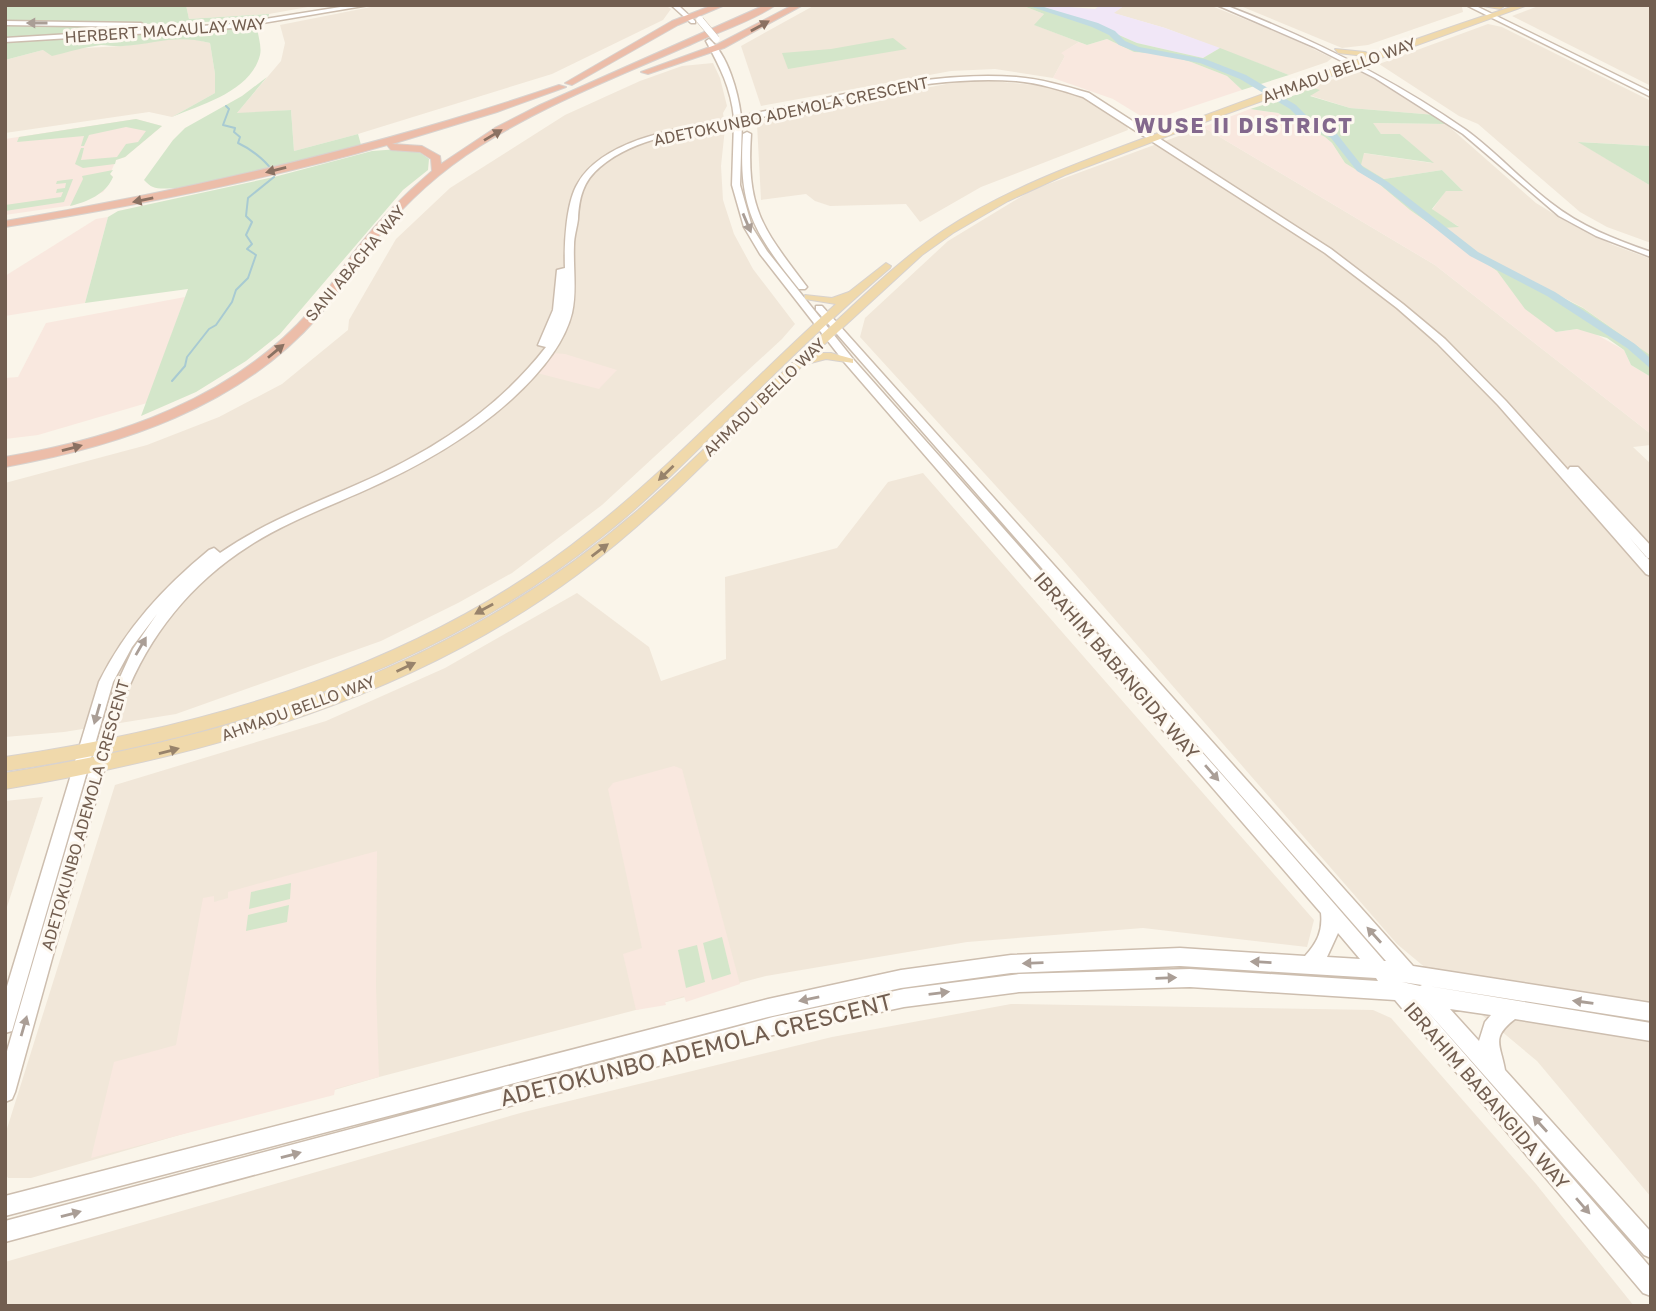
<svg xmlns="http://www.w3.org/2000/svg" width="1656" height="1311" font-family="'Golos Text',sans-serif">
  <style>
    .residential { fill: #f1e7d9 }
    .commercial { fill: #f9e8df }
    .education { fill: #f1e7f7 }
    .green { fill: #d4e6ca }
    .lines { fill: none; stroke-linecap: round; stroke-linejoin: round }
    .stream { stroke: #a8cad2; stroke-width: 2 }
    .river { fill: #c1dbe2; fill-rule: evenodd }
    .tertiary-casing { stroke: #cbbdb1; stroke-width: 3 }
    .secondary-casing { stroke: #cdbeaf; stroke-width: 3 }
    .primary-casing { stroke: #d8d2ce; stroke-width: 2 }
    .motorway-casing { stroke: #d8d2ce; stroke-width: 2 }
    .tertiary { fill: #fff; fill-rule: evenodd }
    .secondary { fill: #fff; fill-rule: evenodd }
    .primary { fill: #f0d9ab; fill-rule: evenodd }
    .motorway { fill: #ecbda9; fill-rule: evenodd }
    .secondary-bridge-casing { stroke: #cdbeaf; stroke-width: 8; stroke-linecap: butt }
    .secondary-bridge { stroke: #fff; stroke-width: 7 }
    .oneway { fill: #aa9e96 }
    .oneway2 { fill: #8a7162 }
    .oneway3 { fill: #98836b }
    .labels { text-anchor: middle; dominant-baseline: central; stroke-width: 6; stroke-linejoin: round; paint-order: stroke }
    .far-street-label { font-size: 16px; fill: #725e50; stroke: #fdf8f0 }
    .street-label { font-size: 19px; fill: #725e50; stroke: #fdf8f0 }
    .far-district-label { font-size: 21px; font-weight: bold; letter-spacing: 2px; fill: #83688d; stroke: #fdf8f0 }
    .near-street-label { font-size: 23px; fill: #725e50; stroke: #fdf8f0 }
  </style>
  <rect width="100%" height="100%" fill="#faf5ea"/>
  <g class="residential">
    <path d="M186,5h133l-50,9 -80,5z"/>
    <path d="M381,5h284l6,4 -8,11 -111,54 -194,60 -64,17 -3,-41 -55,4 45,-53 4,-18 -5,-18z"/>
    <path d="M815,5h206l23,9 -9,11 44,17 -17,11 3,3 -12,22 -58,-9 -44,2 -190,35 -20,-60z"/>
    <path d="M1125,5h84l73,29 50,24 -5,4 -38,13 -124,-47 -52,-15z"/>
    <path d="M1238,5h220l4,2 1,5 -95,33 -26,3z"/>
    <path d="M1541,5h110v81l-139,-70z"/>
    <path d="M1488,24l14,3 149,74v45l-72,-4 72,44v57l-44,-16 -27,-15 -102,-88 -19,-8 -80,-52z"/>
    <path d="M167,38h22l21,5 5,31v19l-43,24 -23,-5 -144,21v-73l38,-10 80,-4z"/>
    <path d="M713,63l7,15 7,28 -4,7 2,15 -4,38 2,34 11,34 19,35 42,55 -13,15 -180,166 -90,68 -54,30 -77,38 -205,73 -112,18 -59,5v-254l142,-38 72,-28 63,-33 66,-54 1,-10 47,-81 54,-51 115,-73 75,-34 42,-15z"/>
    <path d="M1355,71l10,2 71,42 -86,-7 -51,-16z"/>
    <path d="M973,79l79,8 32,11 43,28 1,4 -147,57 -61,35 -14,-18 -76,2 -15,-5 -9,-7 -45,6 -4,-76 9,-6z"/>
    <path d="M1372,123l74,1 90,79 31,19 46,23 38,14v97l-69,-49 -106,-53 -35,-27 17,-1 -26,-16 14,-20h16l-20,-20 -58,9 -24,-14 3,-12 69,10 -32,-29h-19z"/>
    <path d="M1203,127l232,138 216,169v11l-18,2 18,17v733l-114,-136 -140,-117 -339,-390 -198,-217 5,-19 83,-77 84,-51z"/>
    <path d="M923,473l391,447 -7,27 -164,-19 -176,14 -201,34 -387,101 -348,101h-23l-3,-5v-38l110,-350 211,-64 119,-53 132,-75 72,54 12,34 65,-22 -1,-82 112,-29 51,-66z"/>
    <path d="M43,797l-26,79 -12,37v-112z"/>
    <path d="M1011,1004l362,6 18,8 145,166 98,122h-1629v-44l519,-150 308,-75z"/>
  </g>
  <g class="commercial">
    <path d="M1107,39l27,13 30,2 27,8 36,14 15,14 -93,31 -36,-22 -60,-21 12,-22 -4,-3 18,-11 8,3z"/>
    <path d="M1250,109l28,4 47,24 7,6 13,20 34,21 31,26 87,61 18,24 41,37 21,-3 15,3 32,18 7,15 20,12v57l-216,-169 -232,-138z"/>
    <path d="M136,119l26,7 -37,31 -9,3 -6,14 3,3 -10,15 -29,13 -69,10v-76z"/>
    <path d="M108,217l-23,86 -80,13v-40l91,-57z"/>
    <path d="M185,297l-38,106 -109,32 -33,4v-61l13,-1 28,-54z"/>
    <path d="M553,353l12,1 52,16 -18,19 -62,-16z"/>
    <path d="M674,766l8,3 58,215 -54,18 -2,-6 -19,6 1,3 -30,5 -13,-56 19,-6 -34,-159 5,-6z"/>
    <path d="M377,851l-1,136 3,90 -44,12 -1,6 -243,63 23,-96 62,-17 27,-147 11,-2v6l14,-4v-6z"/>
  </g>
  <path class="education" d="M1045,5l50,4 6,-4h24l-11,8 51,15 55,20 -17,10 -66,-15 -50,-22 -45,-14z"/>
  <g class="green">
    <path d="M5,5h181l3,14 80,-5 -1,5 -105,5 -158,-2z"/>
    <path d="M1021,5h24l-2,2 44,14 50,22 66,15 17,-10 69,27 -47,15 -15,-14 -36,-14 -27,-8 -30,-2 -27,-13 -20,6 -53,-20 10,-11z"/>
    <path d="M253,22v1l-248,16v-14l189,2z"/>
    <path d="M246,26l11,1c1,9 5,20 3,28 -9,36 -57,49 -88,62l43,-24v-19l-5,-31c-37,-9 -52,1 -87,3 -7,1 -15,-1 -22,-1 -16,2 -33,7 -49,11l-9,-6 -38,10v-19l121,-5z"/>
    <path d="M893,38l14,11 -119,20 -6,-16 49,-4z"/>
    <path d="M267,77l-30,36 54,-3 3,41 64,-17 3,11c-32,9 -184,52 -208,42 -3,-1 -6,-4 -9,-7l29,-40 12,-12 57,-32z"/>
    <path d="M1311,87l9,3 -10,6 40,12 86,7 10,9 -73,-1 8,11h19l34,29 -70,-10 -3,12 23,14 58,-9 21,21h-17l-14,18 27,18 -17,1 34,26 107,54 67,47 1,22 -20,-12 -7,-15 -17,-12 -30,-9 -21,3 -31,-23 -28,-38 -87,-61 -31,-26 -34,-21 -13,-20 -7,-6 -47,-24 -28,-4 52,-16z"/>
    <path d="M136,119l26,7 -37,31 -9,3 -1,4 -32,4 -8,-4 6,-16h3l-3,12 36,-3 9,-13 12,-2 8,-11 -20,-4 -37,8 -5,11h-3l3,-10 -67,6 2,-5z"/>
    <path d="M1578,142l73,4v40z"/>
    <path d="M399,149l20,3 10,7 -1,11 -25,20 -123,144 -34,27 -50,31 -55,24 47,-127 -103,14 23,-86 10,-6 156,-34 98,-26z"/>
    <path d="M113,170l-3,4 3,3c-7,17 -26,25 -43,29l13,-27 -1,-3z"/>
    <path d="M73,179l-9,23 -59,9v-6l56,-8 2,-5 -7,1 1,-4 8,-1 1,-5 -10,1 1,-3z"/>
    <path d="M291,883l-1,16 -41,10 2,-17z"/>
    <path d="M289,905l-2,17 -41,9 2,-16z"/>
    <path d="M722,937l9,37 -19,6 -9,-37z"/>
    <path d="M697,945l8,37 -19,6 -8,-38z"/>
  </g>
  <g class="lines">
    <g class="stream">
      <path d="M226,106l3,3 -6,16 12,3 -1,4 6,5 -2,6c11,5 26,16 33,26"/>
      <path d="M172,381l13,-15 2,-9 22,-28 7,-4 16,-23 4,-12 12,-12 8,-23 -9,-6 5,-5 -6,-9 6,-13 -6,-6 2,-18 26,-21"/>
    </g>
    <path class="river" d="M1026,5h11l61,18 17,8 10,10 14,6 66,12 41,16 50,30 14,14 27,15 26,33 25,15 90,70 77,40 80,52 16,15v10l-24,-21 -80,-52 -77,-40 -88,-70 -25,-15 -26,-33 -27,-15 -14,-14 -50,-30 -40,-16 -66,-12 -15,-6 -10,-10 -17,-8z"/>
    <g class="tertiary-casing">
      <path id="tertiary" d="M1217,5h8c85,33 166,73 241,125 30,22 55,50 85,73 29,23 65,37 100,49v5l-55,-21 -37,-20 -96,-82 -88,-56 -61,-31z"/>
    </g>
    <g class="secondary-casing">
      <g id="secondary">
        <path d="M353,5h16l-136,23 -228,14v-4l228,-14z"/>
        <path d="M671,5h7l17,16v2h-4z"/>
        <path d="M1466,5h8l177,87v5z"/>
        <path d="M5,21l136,2 3,2 -3,2 -136,-2z"/>
        <path d="M709,39c19,16 29,53 32,77 88,-17 185,-46 275,-39 25,2 49,9 73,16l242,156 72,55 42,35 61,62 62,69 2,-3h8l73,79v13l-5,-2 -17,-20 22,25v14l-5,-2 -148,-169 -61,-62 -40,-35 -72,-55 -242,-156c-22,-7 -44,-14 -67,-16 -90,-7 -186,23 -274,40l-2,64 12,42 15,24 86,108 371,418 160,184h2l-570,-651v-4h6l591,660 238,37v18l-223,-35 223,37v18l-136,-22c-25,19 -14,26 -10,51l146,162v26l-7,-3 -223,-251 230,264v28l-8,-3 -248,-293 -205,-13 -171,5 -115,15 -131,28 -768,207v-21l768,-204 131,-28 115,-15 171,-5 188,12 -2,-3 -196,-12 -169,7 -110,15 -133,29 -763,199v-20l763,-197 133,-29 110,-15 169,-7 125,8c12,-13 18,-25 16,-43l-476,-550 -85,-109 -16,-27 -12,-42 2,-63c-44,9 -99,15 -134,45 -17,14 -21,31 -22,52 -1,9 -4,17 -4,26 -1,23 3,46 -2,68 -8,33 -36,64 -60,86 -45,41 -98,70 -153,94 -37,16 -76,31 -110,53 -58,37 -100,89 -125,153l-109,393 -3,7 -7,3v-44l105,-359 23,-50 24,-35 -25,33 -19,35 -99,342 -2,7 -7,2v-40l94,-311c27,-54 64,-94 110,-132l5,-2 6,5c49,-34 104,-53 158,-78 65,-31 123,-70 168,-128l-8,-2 15,-35 4,-40 8,-2c-1,-23 1,-66 13,-85 27,-46 108,-56 156,-65 -3,-30 -14,-51 -28,-77zM1338,933l22,26 -33,-2zM1402,982l20,3 -2,1zM1450,1009l41,6 -6,7 -6,19z"/>
        <path d="M747,132l4,2c-5,76 12,95 56,153l-2,2h-6c-45,-56 -61,-82 -56,-155z"/>
      </g>
    </g>
    <g class="primary-casing">
      <g id="primary">
        <path d="M1478,5h23l2,2 -3,2z"/>
        <path d="M1517,5h11l-302,109 -161,61 -57,26 -55,32 -31,22 -107,98h16l22,6v4l-27,-4 -23,6c-73,72 -143,148 -225,209 -167,124 -370,181 -573,215v-16c236,-38 448,-103 632,-262 72,-63 137,-133 208,-198 31,-29 63,-59 99,-83 73,-48 157,-75 238,-106 111,-41 222,-82 335,-119z"/>
        <path d="M1335,49l30,3 4,2 -4,2 -27,-3z"/>
        <path d="M886,263l5,3 -1,2c-53,45 -102,92 -151,141 -45,44 -90,91 -140,130 -170,135 -382,201 -594,232v-14c208,-31 420,-93 586,-227 87,-69 162,-152 245,-226l-31,-5v-4l27,3 17,-6z"/>
      </g>
    </g>
    <g class="motorway-casing">
      <g id="motorway">
        <path d="M713,5h12l-47,20 -106,60 -7,-2 107,-62z"/>
        <path d="M765,5h11c-24,16 -55,26 -82,38 -72,32 -147,60 -214,103 -38,24 -73,55 -102,91 -20,26 -38,55 -60,80 -79,90 -198,129 -313,150v-10c112,-19 227,-58 305,-146 18,-20 32,-43 48,-64 22,-28 47,-53 74,-76l-1,-12 -11,-7 -29,-2 -4,-5c-125,36 -253,61 -382,82v-6c189,-32 373,-74 554,-136l7,2 -69,25 -105,32 30,2 18,10 1,8 54,-36 45,-23z"/>
        <path d="M793,5h10l-79,43 -76,26 -7,-2 77,-28z"/>
      </g>
    </g>
    <use href="#tertiary" class="tertiary"/>
    <use href="#secondary" class="secondary"/>
    <use href="#primary" class="primary"/>
    <use href="#motorway" class="motorway"/>
    <g class="secondary-bridge-casing">
      <path id="secondary-bridge" d="M700,20l16,19"/>
    </g>
    <use href="#secondary-bridge" class="secondary-bridge"/>
  </g>
  <defs><path id="oneway-solid" d="M-6-.8H1V-3.2L6.5 0L1 3.2V.8H-6Z" transform="scale(1.75)"/></defs>
  <g class="oneway">
    <use href="#oneway-solid" transform="translate(37 23) rotate(180)"/>
    <use href="#oneway-solid" transform="translate(747 223) rotate(67)"/>
    <use href="#oneway-solid" transform="translate(141 646) rotate(-60)"/>
    <use href="#oneway-solid" transform="translate(97 714) rotate(106)"/>
    <use href="#oneway-solid" transform="translate(1212 773) rotate(49)"/>
    <use href="#oneway-solid" transform="translate(1374 935) rotate(-132)"/>
    <use href="#oneway-solid" transform="translate(1261 962) rotate(-177)"/>
    <use href="#oneway-solid" transform="translate(1033 963) rotate(178)"/>
    <use href="#oneway-solid" transform="translate(1166 978) rotate(-2)"/>
    <use href="#oneway-solid" transform="translate(939 993) rotate(-7)"/>
    <use href="#oneway-solid" transform="translate(809 999) rotate(168)"/>
    <use href="#oneway-solid" transform="translate(1583 1002) rotate(-172)"/>
    <use href="#oneway-solid" transform="translate(24 1026) rotate(-74)"/>
    <use href="#oneway-solid" transform="translate(1540 1124) rotate(-132)"/>
    <use href="#oneway-solid" transform="translate(291 1155) rotate(-15)"/>
    <use href="#oneway-solid" transform="translate(1583 1206) rotate(49)"/>
    <use href="#oneway-solid" transform="translate(71 1214) rotate(-15)"/>
  </g>
  <g class="oneway2">
    <use href="#oneway-solid" transform="translate(760 26) rotate(-29)"/>
    <use href="#oneway-solid" transform="translate(493 135) rotate(-31)"/>
    <use href="#oneway-solid" transform="translate(276 170) rotate(166)"/>
    <use href="#oneway-solid" transform="translate(143 200) rotate(168)"/>
    <use href="#oneway-solid" transform="translate(276 351) rotate(-40)"/>
    <use href="#oneway-solid" transform="translate(72 448) rotate(-15)"/>
  </g>
  <g class="oneway3">
    <use href="#oneway-solid" transform="translate(666 473) rotate(136)"/>
    <use href="#oneway-solid" transform="translate(600 550) rotate(-37)"/>
    <use href="#oneway-solid" transform="translate(484 609) rotate(151)"/>
    <use href="#oneway-solid" transform="translate(406 667) rotate(-25)"/>
    <use href="#oneway-solid" transform="translate(169 751) rotate(-15)"/>
  </g>
  <g class="labels">
    <g class="far-street-label">
      <text transform="translate(165 30) rotate(-4)">HERBERT MACAULAY WAY</text>
      <text transform="translate(1339 70) rotate(-20)">AHMADU BELLO WAY</text>
      <text transform="translate(791 111) rotate(-12)">ADETOKUNBO ADEMOLA CRESCENT</text>
      <text transform="translate(355 263) rotate(-50)">SANI ABACHA WAY</text>
      <text transform="translate(764 397) rotate(-44)">AHMADU BELLO WAY</text>
      <text transform="translate(298 708) rotate(-20)">AHMADU BELLO WAY</text>
      <text transform="translate(85 815) rotate(-74)">ADETOKUNBO ADEMOLA CRESCENT</text>
    </g>
    <g class="street-label">
      <text transform="translate(1117 665) rotate(49)">IBRAHIM BABANGIDA WAY</text>
      <text transform="translate(1487 1095) rotate(49)">IBRAHIM BABANGIDA WAY</text>
    </g>
    <g class="far-district-label">
      <text x="1244" y="125">WUSE II DISTRICT</text>
    </g>
    <g class="near-street-label">
      <text transform="translate(696 1049) rotate(-14)">ADETOKUNBO ADEMOLA CRESCENT</text>
    </g>
  </g>
  <rect width="1656" height="1311" fill="none" stroke="#725e50" stroke-width="14"/>
</svg>
